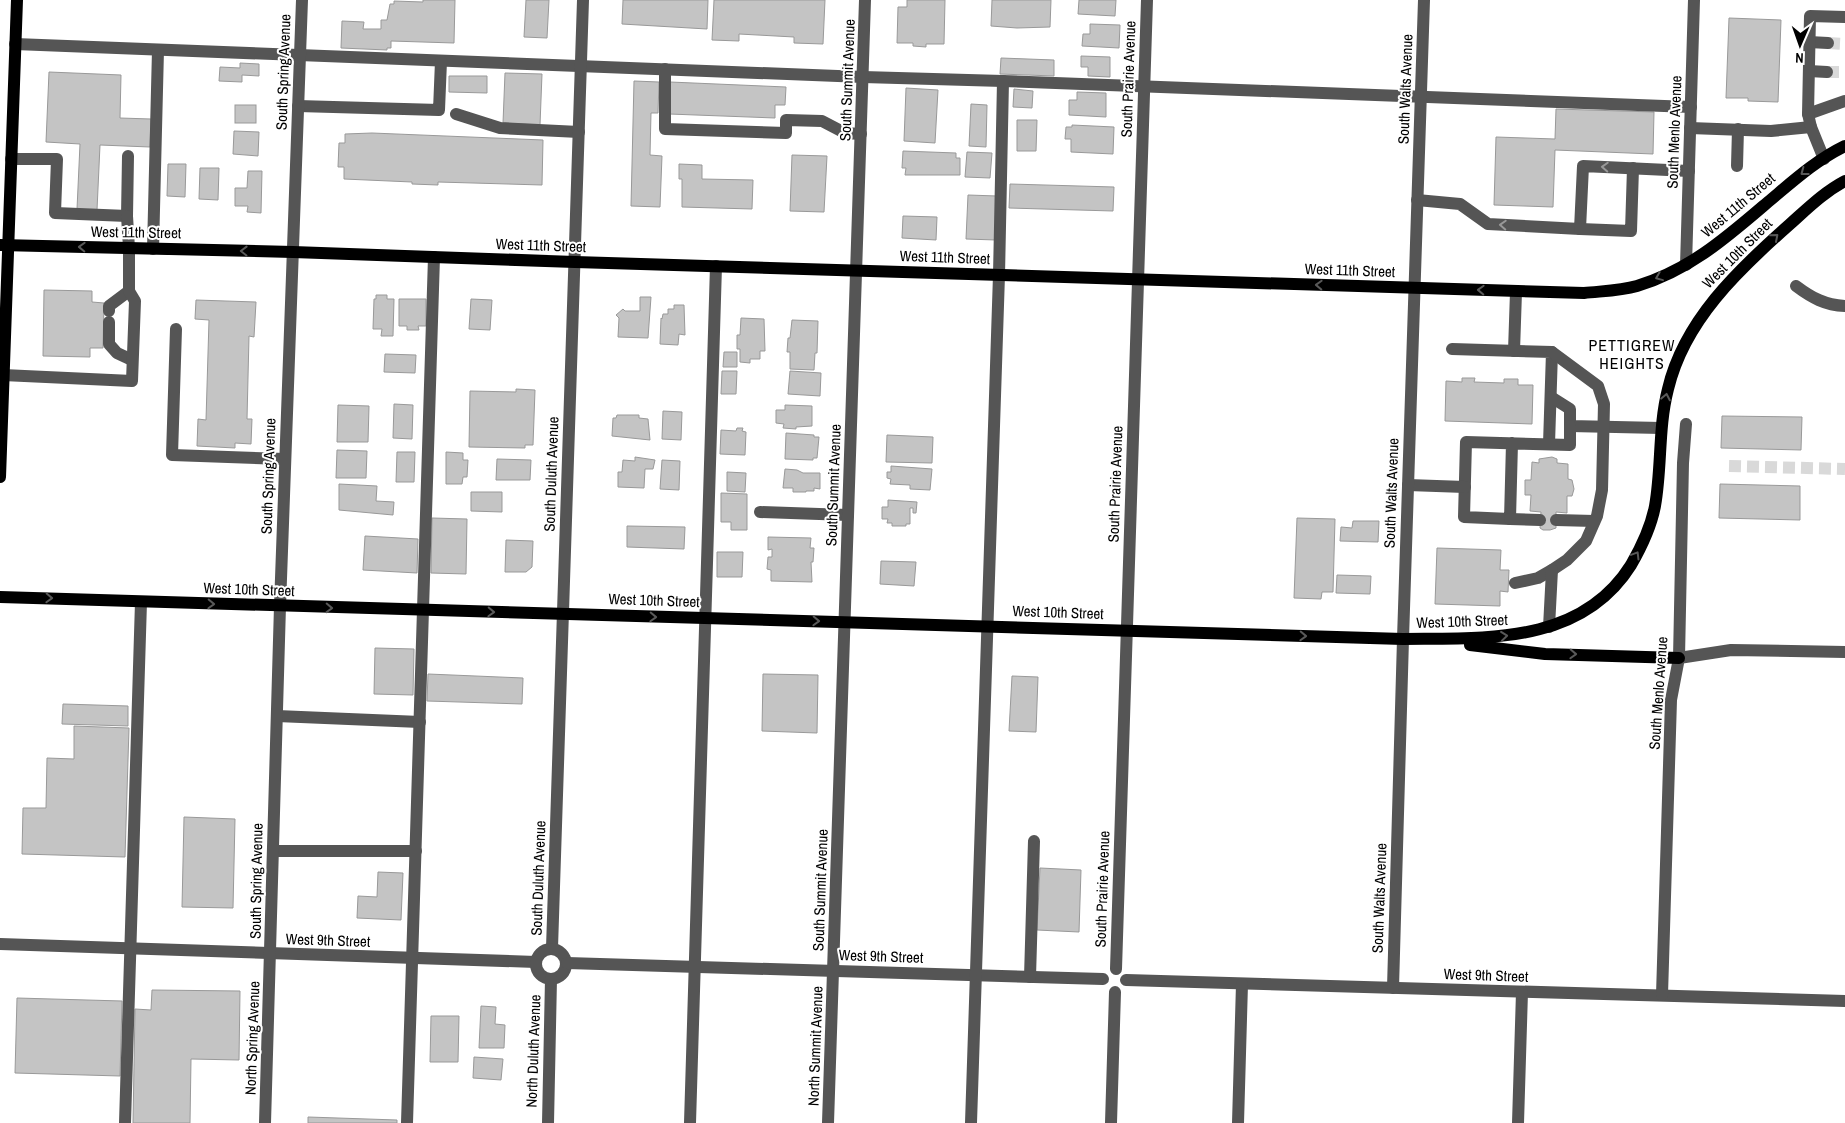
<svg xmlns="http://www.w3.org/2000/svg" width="1845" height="1123" font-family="'Archivo Narrow',sans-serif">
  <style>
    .building { fill: #c4c4c4; stroke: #999 }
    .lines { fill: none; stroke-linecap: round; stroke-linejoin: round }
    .minor-tunnel { stroke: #d9d9d9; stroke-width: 12; stroke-dasharray: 12 6; stroke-linecap: butt }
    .minor { stroke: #555; stroke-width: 12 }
    .major { stroke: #000; stroke-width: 12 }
    .oneway { stroke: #999 }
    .oneway2 { stroke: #595959 }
    .labels { text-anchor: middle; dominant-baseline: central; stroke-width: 4; stroke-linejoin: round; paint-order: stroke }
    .street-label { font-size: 15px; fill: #000; stroke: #fff }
    .neighbourhood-label { font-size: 16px; letter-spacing: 1px; fill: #000; stroke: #fff }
  </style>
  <rect width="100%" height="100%" fill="#fff"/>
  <g class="building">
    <path d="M423,0h32l-1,43 -63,-2v7h-4v2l-46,-2 1,-27 22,1 -1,7h18v-9h6l3,-16h4v-3l29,1z"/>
    <path d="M526,0h23l-2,38 -23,-1z"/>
    <path d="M623,0h85l-1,29 -85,-5z"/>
    <path d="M714,0h111l-2,44 -29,-1v-6l-55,-3v7l-27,-1z"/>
    <path d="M907,0h38l-1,44h-18v3l-13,-1v-3h-16l1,-36h9z"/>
    <path d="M992,0h59l-1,27 -33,1 -26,-2z"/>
    <path d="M1079,0h37l-1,16 -37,-2z"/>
    <path d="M1729,18l52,2 -3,82 -30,-1v-3h-22z"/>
    <path d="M1090,24l30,1 -1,23 -37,-2 1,-12h7z"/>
    <path d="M1081,56l29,1v20l-22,-1v-9h-7z"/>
    <path d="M1001,58l53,2v16l-54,-2z"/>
    <path d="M240,63l19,1v12l-17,-1v7l-23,-1 1,-14 20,1z"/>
    <path d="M49,72l72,3 -1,43 31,1 -1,28 -50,-2 -3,65 -20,-1 3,-65 -34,-2z"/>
    <path d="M505,73l37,1 -2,51 -37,-2z"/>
    <path d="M449,76h38v17l-38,-1z"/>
    <path d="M634,81l25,1 -1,31h-7l-1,42 12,1 -2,51 -29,-1z"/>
    <path d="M670,82l116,5 -1,18h-10v13l-106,-4z"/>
    <path d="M906,88l32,2 -3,53 -31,-2z"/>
    <path d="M1014,89l19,2 -1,17 -19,-1z"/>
    <path d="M1077,92l29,1v24l-37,-2v-15h8z"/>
    <path d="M971,104l16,1 -1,42 -17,-1z"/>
    <rect x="235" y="105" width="21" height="18"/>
    <path d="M1556,109l98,3 -1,42 -98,-4 -2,57 -59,-2 2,-68 59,2z"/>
    <path d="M1017,120h20l-1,31h-19z"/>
    <path d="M1072,125l42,2 -1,27 -42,-2v-13h-6l1,-12h6z"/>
    <path d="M234,131l25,1 -1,24 -25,-2z"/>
    <path d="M372,133l171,7 -1,45 -104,-3v3l-26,-1v-2l-68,-3v-12h-6l1,-24h6v-9z"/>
    <path d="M903,151l53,2v5h4v17h-55l1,-7h-4z"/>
    <path d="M967,152l25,1 -2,25 -25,-1z"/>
    <path d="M792,155l35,1 -3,56 -34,-1z"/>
    <path d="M168,164h18l-1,33 -18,-1z"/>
    <path d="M679,164l23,1v14l51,1 -1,29 -70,-2v-28h-3z"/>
    <path d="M200,168h19l-1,32 -19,-1z"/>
    <path d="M248,171h14l-1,42 -14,-1 1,-6h-13v-18h12z"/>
    <path d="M1010,184l104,3 -1,24 -104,-3z"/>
    <path d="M968,195l29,1 -1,44 -30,-1z"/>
    <path d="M903,216l34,1 -1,23 -34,-2z"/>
    <path d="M44,290l48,1v11l12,1 -1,45h-13v9l-47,-1z"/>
    <path d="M376,295h11v4h7l-1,37h-12l1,-7h-9l1,-30h2z"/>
    <path d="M640,297h11l-3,41 -30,-1 1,-19 -3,-3 7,-6 2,2h15z"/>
    <path d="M399,299h27v27h-8l1,4h-12v-4h-8z"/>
    <path d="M471,299l21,1 -2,30 -21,-1z"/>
    <path d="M196,300l60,2 -2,35 -5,-1 -2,83h5l-1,25 -16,-1v5l-38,-2 1,-27 8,1 3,-100 -14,-1z"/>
    <path d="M674,305h10l1,30 -6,-1 -1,11 -18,-1 1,-26 1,1 1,-5h5v-5h6z"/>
    <path d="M741,318l23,1 1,32h-5v8h-10v4l-10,-1v-13h-3v-14h3z"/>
    <path d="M792,320l26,1 -1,32h-2l-1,17 -24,-1v-17h-3l1,-14h2z"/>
    <path d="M724,352h13v15h-14z"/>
    <path d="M385,354l31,1 -1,18 -31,-1z"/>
    <path d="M722,371h15l-1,23h-15z"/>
    <path d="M790,371l31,2 -1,23 -32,-2z"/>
    <path d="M1462,378h13l-1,4 30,1v-4h14v6h15l-1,39 -87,-3 1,-40 16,1z"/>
    <path d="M516,389l19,1 -2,55h-8v3l-56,-1 1,-56 46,1z"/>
    <path d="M394,404l19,1 -1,34 -19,-1z"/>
    <path d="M338,405l31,1 -1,36h-31z"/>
    <path d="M785,405l27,1v20l-16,1v2l-13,-1 1,-4 -8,-1v-13h9z"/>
    <path d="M663,411l19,1 -1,28 -19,-1z"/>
    <path d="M617,415h22v3l9,1 2,21 -38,-4 1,-18h3z"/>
    <path d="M1722,416l80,1 -1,33 -80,-2z"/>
    <path d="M737,428h6l-1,3 4,1 -1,23 -25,-1 1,-24 15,1z"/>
    <path d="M786,433l28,2v2h5l-2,21h-4v2l-28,-1z"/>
    <path d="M887,435l46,2 -1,26 -46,-1z"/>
    <path d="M337,450l30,1 -1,27h-30z"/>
    <path d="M397,452h18l-1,30h-18z"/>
    <path d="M446,452l17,1v7h5l-1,17h-4l-1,7h-16z"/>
    <path d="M635,457l20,3 -2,9h-8l-1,19 -26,-1v-15h4l1,-12 12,1z"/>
    <path d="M1552,457l5,2v4l11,1v15l4,1 2,9 -2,7h-5v17l-11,-1v16l-6,2h-7l-3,-2 1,-16 -11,-1 1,-16h-6v-15h6l1,-18 7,1v-4z"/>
    <path d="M497,459l34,1 -1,20h-34z"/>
    <path d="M662,460l18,1 -1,29 -19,-1z"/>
    <path d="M891,466l41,3 -2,21 -20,-1v-4l-20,-1 1,-5 -4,-1v-6h4z"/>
    <path d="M785,469l12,1 6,3h17v16l-6,-1v3h-8v1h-13v-4h-10z"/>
    <path d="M727,472l19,1 -1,19 -18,-1z"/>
    <path d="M339,484l38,2 -1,15 18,1 -1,13 -54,-5z"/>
    <path d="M1720,484l80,2v34l-81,-2z"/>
    <path d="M471,492h31v20l-31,-1z"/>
    <path d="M721,493l26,1v36h-16v-8h-10z"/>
    <path d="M888,500l29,2 -1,11h-3v-5h-3v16h-4v2h-14v-3h-5l1,-4h-6v-12h6z"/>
    <path d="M432,518l35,1 -1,55 -35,-1z"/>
    <path d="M1297,518l38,1 -2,73h-11l-1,7 -27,-1z"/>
    <path d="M1353,521h26l-1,21 -38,-1 1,-14 11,1z"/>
    <path d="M627,526l58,1 -1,22 -57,-2z"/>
    <path d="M365,536l53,3 -1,34 -54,-3z"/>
    <path d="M768,537l43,1 -1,10h4l-1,14h-2l1,20 -41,-1v-11l-4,-1 1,-12h4v-8l-4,1z"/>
    <path d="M506,540l27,1 -1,26 -6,5h-21z"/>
    <path d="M1437,548l64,2 -1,20h9l-1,22 -8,-1v15l-65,-2z"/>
    <path d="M717,552h26l-1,25h-25z"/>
    <path d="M881,561l35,1 -2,24 -34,-2z"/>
    <path d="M1337,575l34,1 -1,18 -34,-1z"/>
    <path d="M375,648l39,1 -1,46 -39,-1z"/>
    <path d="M428,674l95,4 -1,26 -95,-3z"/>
    <path d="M763,674l55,1 -1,58 -55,-2z"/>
    <path d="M1012,676l26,1 -2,55 -27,-1z"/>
    <path d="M63,704l65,2v20l-66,-2z"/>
    <path d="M74,726l55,2 -4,129 -103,-3 1,-46h23l1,-50 27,1z"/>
    <path d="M184,817l51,2 -2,89 -51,-1z"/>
    <path d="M1040,868l41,2 -2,62 -42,-2z"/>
    <path d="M378,872l25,1 -2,47 -44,-2 1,-22 19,1z"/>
    <path d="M152,990l88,1 -1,69 -48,-1 -1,64h-57l2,-114 16,1z"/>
    <path d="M17,998l105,3 -2,75 -105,-3z"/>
    <path d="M481,1006l15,1 -1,17 10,1 -1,23h-25z"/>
    <path d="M431,1016h28l-1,46h-28z"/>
    <path d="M474,1057l29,2 -2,21 -28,-2z"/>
    <path d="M308,1117l89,3v3h-89z"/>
  </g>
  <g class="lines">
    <g class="minor-tunnel">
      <path d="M1828,43l17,1"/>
      <path d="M1827,72h18"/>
      <path d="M1729,466l116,3"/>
    </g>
    <g class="minor">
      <path d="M1809,42l19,1"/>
      <path d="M15,44l848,33 140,4 688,26"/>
      <path d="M665,69v60l121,4v-13l36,1 23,12 16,1"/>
      <path d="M1809,71l18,1"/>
      <path d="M298,106l141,4 2,-49"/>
      <path d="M456,114l44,14 79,4"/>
      <path d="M1808,114l37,-13"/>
      <path d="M1690,128l81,3 40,-4"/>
      <path d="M11,159h46l-2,54 72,3 1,-60"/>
      <path d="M1824,159l-13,-32 -3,-13 2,-98 35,1"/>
      <path d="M1737,166l1,-37"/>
      <path d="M1417,200l43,4 28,20 92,5 3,-63 106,5"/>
      <path d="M1580,229l51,2 2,-63"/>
      <path d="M153,249l5,-199"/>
      <path d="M1686,265l8,-265"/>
      <path d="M1796,286c16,12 29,19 49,20"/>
      <path d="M109,311v-5l20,-15"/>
      <path d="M109,322v22l8,9 15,7"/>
      <path d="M176,329l-4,126 113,4"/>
      <path d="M1452,349l100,3 -3,92"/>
      <path d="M1514,351l2,-59"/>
      <path d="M3,375l129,6 3,-80 -6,-10v-43l-2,-32"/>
      <path d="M1551,397l19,12v17l91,2"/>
      <path d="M1512,443l-2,76 -46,-2 2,-75 104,3v-19"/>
      <path d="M1408,485l57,2"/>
      <path d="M760,512l88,3"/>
      <path d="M1510,519l30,1"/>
      <path d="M1556,520l38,1"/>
      <path d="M1515,583l23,-5 14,-8 15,-10 19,-19 11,-25 5,-26 2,-86 -6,-18 -46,-34"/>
      <path d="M1549,627l3,-57"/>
      <path d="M1679,658l52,-8 114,2"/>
      <path d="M277,716l143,6"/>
      <path d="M273,851h143"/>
      <path d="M0,944l536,18"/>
      <path d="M552,948l31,-948"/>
      <circle cx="551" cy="964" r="15"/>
      <path d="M567,963l536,16"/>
      <path d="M1116,969l31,-969"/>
      <path d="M1030,977l4,-136"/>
      <path d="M1126,980l719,21"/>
      <path d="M1393,988l10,-349 21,-639"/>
      <path d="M1662,995l9,-295 8,-42 4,-195 3,-39"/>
      <path d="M125,1123l16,-521"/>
      <path d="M265,1123l15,-517 22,-606"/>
      <path d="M407,1123l27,-866"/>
      <path d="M548,1123l3,-144"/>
      <path d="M690,1123l26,-857"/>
      <path d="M828,1123l37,-1123"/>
      <path d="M971,1123l28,-848 4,-194"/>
      <path d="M1111,1123l4,-131"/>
      <path d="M1238,1123l4,-139"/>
      <path d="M1518,1123l4,-131"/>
    </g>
    <g class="major">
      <path d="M0,245l293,7 282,10 1009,31c18,-2 36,-2 53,-7 53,-16 90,-49 131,-84 24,-20 48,-42 77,-56"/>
      <path d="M0,477l17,-477"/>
      <path d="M0,597l1403,42c82,-1 178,6 228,-74 11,-19 20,-38 24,-59 7,-39 3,-78 13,-117 16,-68 70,-119 121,-164 18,-16 35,-33 56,-44"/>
      <path d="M1470,645l75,9 134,4"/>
    </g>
  </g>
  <defs><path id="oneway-chevron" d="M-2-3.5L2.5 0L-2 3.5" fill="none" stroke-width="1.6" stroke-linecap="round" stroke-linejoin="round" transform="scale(1.25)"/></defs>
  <g class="oneway">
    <use href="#oneway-chevron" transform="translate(1605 167) rotate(-177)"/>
    <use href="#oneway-chevron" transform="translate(1503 225) rotate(-177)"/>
  </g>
  <g class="oneway2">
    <use href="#oneway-chevron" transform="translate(1804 172) rotate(143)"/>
    <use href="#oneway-chevron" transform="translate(1775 237) rotate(-41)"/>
    <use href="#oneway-chevron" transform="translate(82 247) rotate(-178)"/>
    <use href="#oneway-chevron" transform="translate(244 251) rotate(-179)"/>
    <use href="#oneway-chevron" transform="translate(1659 277) rotate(158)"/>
    <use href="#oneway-chevron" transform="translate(1319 285) rotate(-178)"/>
    <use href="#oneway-chevron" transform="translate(1481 290) rotate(-178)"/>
    <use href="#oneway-chevron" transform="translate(1666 397) rotate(-79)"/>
    <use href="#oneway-chevron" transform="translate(1636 555) rotate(-59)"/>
    <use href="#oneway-chevron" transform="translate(49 598) rotate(2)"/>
    <use href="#oneway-chevron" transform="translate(211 604) rotate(2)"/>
    <use href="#oneway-chevron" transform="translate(329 608) rotate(2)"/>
    <use href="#oneway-chevron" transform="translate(491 612) rotate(2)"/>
    <use href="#oneway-chevron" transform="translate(653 617) rotate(2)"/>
    <use href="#oneway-chevron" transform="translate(816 621) rotate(2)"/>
    <use href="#oneway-chevron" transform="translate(1303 636) rotate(2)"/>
    <use href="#oneway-chevron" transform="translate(1504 636) rotate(-6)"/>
    <use href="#oneway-chevron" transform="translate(1573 654) rotate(2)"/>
  </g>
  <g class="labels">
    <g class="street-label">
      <text transform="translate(283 72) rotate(-88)">South Spring Avenue</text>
      <text transform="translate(1128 79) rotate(-88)">South Prairie Avenue</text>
      <text transform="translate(847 80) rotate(-88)">South Summit Avenue</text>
      <text transform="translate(1405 89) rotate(-88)">South Walts Avenue</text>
      <text transform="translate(1674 132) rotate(-88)">South Menlo Avenue</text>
      <text transform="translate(1738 205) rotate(-40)">West 11th Street</text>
      <text transform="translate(136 232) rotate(1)">West 11th Street</text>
      <text transform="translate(541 245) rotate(2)">West 11th Street</text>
      <text transform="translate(1737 253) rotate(-45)">West 10th Street</text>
      <text transform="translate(945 257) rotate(2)">West 11th Street</text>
      <text transform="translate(1350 270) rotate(2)">West 11th Street</text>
      <text transform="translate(551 474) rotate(-88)">South Duluth Avenue</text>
      <text transform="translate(268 476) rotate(-88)">South Spring Avenue</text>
      <text transform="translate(1115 484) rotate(-88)">South Prairie Avenue</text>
      <text transform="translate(833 485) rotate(-88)">South Summit Avenue</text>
      <text transform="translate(1391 493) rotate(-88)">South Walts Avenue</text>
      <text transform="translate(249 589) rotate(2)">West 10th Street</text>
      <text transform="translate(654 600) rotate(2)">West 10th Street</text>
      <text transform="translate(1058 612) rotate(2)">West 10th Street</text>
      <text transform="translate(1462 621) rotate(-2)">West 10th Street</text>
      <text transform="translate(1658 693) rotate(-86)">South Menlo Avenue</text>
      <text transform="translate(538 878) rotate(-88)">South Duluth Avenue</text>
      <text transform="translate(256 881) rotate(-89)">South Spring Avenue</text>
      <text transform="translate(1102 889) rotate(-88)">South Prairie Avenue</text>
      <text transform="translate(820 890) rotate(-88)">South Summit Avenue</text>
      <text transform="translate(1379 898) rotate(-88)">South Walts Avenue</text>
      <text transform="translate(328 940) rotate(2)">West 9th Street</text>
      <text transform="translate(881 956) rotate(2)">West 9th Street</text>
      <text transform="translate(1486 975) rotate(2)">West 9th Street</text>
      <text transform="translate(252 1038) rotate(-88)">North Spring Avenue</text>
      <text transform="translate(815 1046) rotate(-88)">North Summit Avenue</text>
      <text transform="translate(533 1051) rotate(-88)">North Duluth Avenue</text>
    </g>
    <g class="neighbourhood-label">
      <text x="1632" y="345">PETTIGREW<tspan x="1632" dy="18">HEIGHTS</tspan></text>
    </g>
  </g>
  <g transform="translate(1800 45) rotate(182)" stroke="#ffffff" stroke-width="4" paint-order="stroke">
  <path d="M0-4L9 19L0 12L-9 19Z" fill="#000000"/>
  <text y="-8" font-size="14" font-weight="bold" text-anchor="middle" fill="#000000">N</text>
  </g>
</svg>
